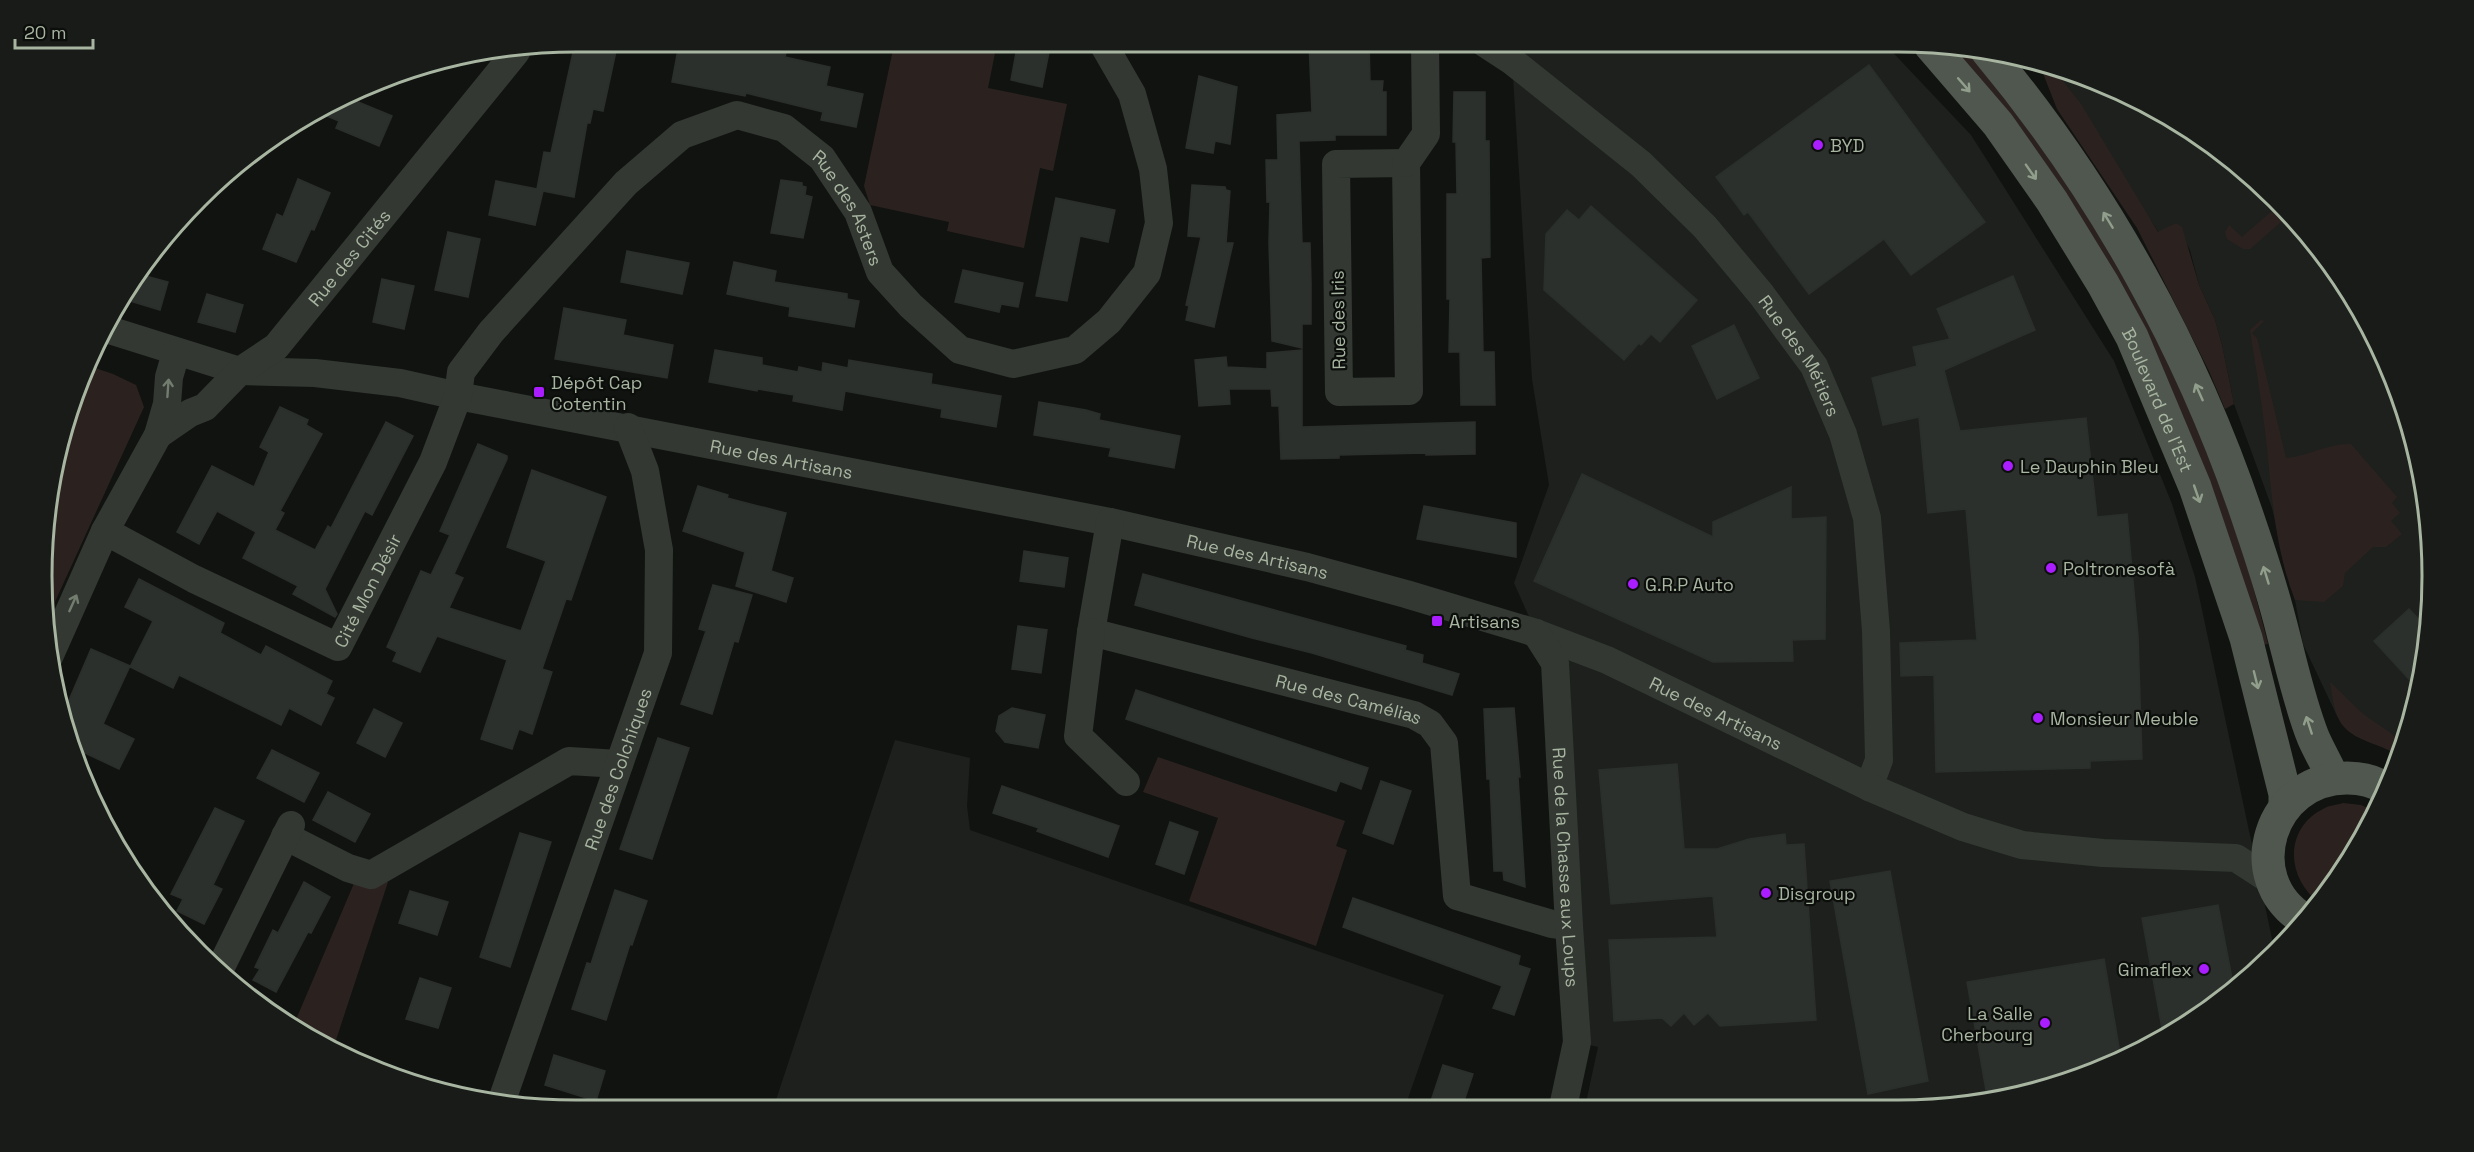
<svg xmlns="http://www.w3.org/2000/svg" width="2474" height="1152" font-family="'Space Grotesk',sans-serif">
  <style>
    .built { fill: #1d201d }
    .green { fill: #2b2220 }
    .building { fill: #2c302c; stroke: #2b2f2b; stroke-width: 1.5 }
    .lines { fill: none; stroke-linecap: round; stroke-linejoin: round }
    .street { stroke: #333832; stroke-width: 28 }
    .primary { stroke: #50574e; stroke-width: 33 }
    .oneway { stroke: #929e8c }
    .oneway2 { stroke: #737d6f }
    .poi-dot { fill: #aa1dff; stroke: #0c0e0c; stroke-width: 2 }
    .labels { text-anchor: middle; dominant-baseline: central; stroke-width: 4.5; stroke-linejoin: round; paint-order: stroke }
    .poi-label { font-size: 18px; fill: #a8b5a1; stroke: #0c0e0c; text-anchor: start }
    .street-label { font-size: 18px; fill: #a8b5a1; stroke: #0c0e0c }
    .rim { fill: none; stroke: #a8b5a1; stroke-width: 3 }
  </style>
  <rect width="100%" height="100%" fill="#111311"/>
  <g class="built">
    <path d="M1483,42h400l88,93 143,226 58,143 23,73 79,371 -51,51 -120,70 -135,36 -383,2 13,-60 -21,-5 -23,-369 -40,-90 35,-98 -17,-106 -20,-318z"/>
    <path d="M2055,68l47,15 92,49 81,66 67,81 49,92 31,100 10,105 -10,104 -23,76 -9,-6 -35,-14 -11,-10 -7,-10 -34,-72 -8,-44 -5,-14 -18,-78 -38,-104 -12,-59 -7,-25 -16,-35 -9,-35 -14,-27 -17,10 -106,-163z"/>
    <path d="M895,740l75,18 -3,48 3,24 474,165 -39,112 -632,2z"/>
  </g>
  <g class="green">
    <path d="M884,42l113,1 -9,45 79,16 -14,67 -13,-3 -16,80 -77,-17 2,-9 -79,-17 -6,-19 30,-141z"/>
    <path d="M1953,47l16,2 43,54 106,155 82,170 49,143 19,73 -6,1 -74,-211z"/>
    <path d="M2039,63l16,5 -1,2 27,34 77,128 18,-9 6,4 17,58 16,35 7,25 12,59 -9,5 -16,-38 -72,-143 -80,-119z"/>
    <path d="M2280,204l9,11 -39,34h-7l-16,-10 -2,-7 4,-7 13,12z"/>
    <path d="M2261,320l3,1 -12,12 5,5 29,120c23,-2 43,-15 65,-14l46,53 -5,6 8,10 -9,8 11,13 -16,13h-13l-28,26 -2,13 -19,16 -29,-2c-19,-49 -23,-100 -28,-152 -4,-40 -11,-79 -17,-118z"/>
    <path d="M92,367l21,7 23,11 8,22 -96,210 4,-145z"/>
    <path d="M2330,682l33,32 29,20 10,12 -3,10c-20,-14 -53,-15 -62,-41 -4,-10 -5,-23 -7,-33z"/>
    <path d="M1158,757l187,64 -9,25 11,4 -31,96 -127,-45 29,-83 -75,-26z"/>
    <path d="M2343,803l18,2 13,6 -54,92c-35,-25 -36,-76 5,-95 5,-3 12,-3 18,-5z"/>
    <path d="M355,881l33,1 -54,164 -39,-24z"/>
  </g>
  <g class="building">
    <path d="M584,42h34l-15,69 -10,-2 -3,14h-3l-13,74 -31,-6 -8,34 -46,-10 7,-34 41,8 7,-37 7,1 23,-105z"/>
    <path d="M699,42h89l-3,15 45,10 -4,19 37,8 -7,33 -35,-7 2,-8 -77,-19 -1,3 -73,-14 7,-38 19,3z"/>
    <path d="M1018,42h33l-9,45 -31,-7z"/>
    <path d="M1309,42h60l1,39h13l-1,11h4v43h-51v5l-36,1 3,102h8l1,40v41h-9v24l-30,-7 -3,-98 1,-41h-3l-1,-42h12l-1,-45 35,-3z"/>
    <path d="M1869,65l116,157 -74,53 -27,-36 -75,55 -61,-82 -4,3 -28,-38z"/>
    <path d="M1199,76l38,11 -7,57 -15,-3 -2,12 -27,-5z"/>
    <path d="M1454,92h31v49h4l1,116 -9,1 2,94h11l1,53h-34l-1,-53h-11l1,-53h-3v-105h10l-1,-52h-3z"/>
    <path d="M346,97l46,19 -13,30 -43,-18 3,-7 -24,-10z"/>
    <path d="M298,179l32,14 -16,37 -3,-1 -15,33 -33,-13 14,-35 6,3z"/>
    <path d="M781,180l21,3v3l4,1 -1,8 7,2 -9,41 -32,-5z"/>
    <path d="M1192,185l33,2 1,3 4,1 -4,52h7l-19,84 -28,-7 3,-14 -3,-1 15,-68 -13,-1z"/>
    <path d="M1056,198l59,12 -7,32 -28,-6 -13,65 -31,-5z"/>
    <path d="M1591,206l106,94 -37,42 -9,-8 -10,11 -2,-2 -15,17 -80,-70 2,-56 21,-24 12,10z"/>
    <path d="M448,232l32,7 -12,58 -33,-7z"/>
    <path d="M627,251l62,12 -7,31 -61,-12z"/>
    <path d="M734,262l42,9 -2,11 73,12v5l12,2 -5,26 -65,-11 1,-9 -63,-13z"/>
    <path d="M963,270l60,13 -5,24 -17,-3 -2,8 -44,-10z"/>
    <path d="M142,275l26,7 -8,28 -30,-9 6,-19z"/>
    <path d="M2013,276l22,54 -91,40 16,61 126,-13 11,99 30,-3 11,122 4,123 -52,2v7l-154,4 -2,-97 -33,1 -1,-33 77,-3 -11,-131 -38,4 -9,-96 -36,8 -11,-47 45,-12 -4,-19 37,-8 -13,-30z"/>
    <path d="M382,279l32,7 -10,43 -31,-7z"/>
    <path d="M207,294l36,11 -8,27 -37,-10z"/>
    <path d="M564,308l62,12 -3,15 50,10 -6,33 -112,-19z"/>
    <path d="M1734,325l25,53 -42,21 -25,-53z"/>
    <path d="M715,350l47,8v7l36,7 1,-5 23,5 1,-9 25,5 1,-8 83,14 -1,10 70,12 -5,31 -55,-10 1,-8 -97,-18 -3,19 -49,-9 1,-6 -36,-6 -1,2 -48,-9z"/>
    <path d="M1302,350v77l173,-5v32l-49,1v-2l-87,2v3l-58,1 -2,-53h-7l-1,-17h-42l1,15 -31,2 -4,-46 31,-3 1,10 40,2v-16z"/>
    <path d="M1039,402l47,8 14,4 -1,6 81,16 -6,32 -65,-12 2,-8 -77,-13z"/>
    <path d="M280,407l28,13 -2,5 16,9 -42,77 4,2 -9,17 40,20 13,-24 3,2 55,-106 27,14 -41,79 -7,-4 -40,78 12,25 -2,3 -42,-23 5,-8 -55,-28 13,-26 -39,-21 -18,33 -22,-12 35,-66 42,21 15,-35 -9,-5z"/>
    <path d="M478,444l29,12v3l-53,115 9,4 -14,30 72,23 25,-70 -39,-14 25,-77 74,27 -35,103 -5,-1 -24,70 10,3 -20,62 -13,-5 -7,20 -31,-10 26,-79 -70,-24 -17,36 -27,-11 4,-9 -10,-5 34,-76 10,4 19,-40 -10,-4z"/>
    <path d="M1582,474l131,63v-15l78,-35v32l35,-2 -1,122 -33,1 1,21 -80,1 -179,-81z"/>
    <path d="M698,486l30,9 -1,3 59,15 -15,58 22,7 -7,24 -50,-16 9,-34 -62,-21z"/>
    <path d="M1424,506l92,17v34l-99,-18z"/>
    <path d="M1024,551l44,7 -4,29 -44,-6z"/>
    <path d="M1143,574l263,72 -1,4 18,5 -1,8 37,11 -7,21 -140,-42 -60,-15 -117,-33z"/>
    <path d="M139,579l85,44 -4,10 41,22 5,-9 66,35 -6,13 8,4 -13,27 -32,-17 -8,17 -102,-50 -6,13 -43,-21 23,-46 -28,-14z"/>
    <path d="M713,585l39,10 -14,47 -4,-1 -22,73 -31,-10 25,-73 -7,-2z"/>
    <path d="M2409,609l18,19 -5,52 -3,10 -45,-49z"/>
    <path d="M1018,626l29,4 -6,43 -29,-4z"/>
    <path d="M91,649l39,17 -27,58 31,15 -15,30 -49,-23 -7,-32z"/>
    <path d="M1136,690l232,78 -7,21 -21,-8 -4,10 -210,-72z"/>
    <path d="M1012,708l33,7 -7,33 -33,-6 -9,-11 3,-15z"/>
    <path d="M1514,708l6,69h-2l7,110 -21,-7 -1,-9h-9l-4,-92h-3l-3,-70z"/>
    <path d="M374,709l28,14 -17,34 -28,-14z"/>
    <path d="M658,738l31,10 -37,111 -32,-10z"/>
    <path d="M272,750l47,23 -15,29 -47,-24z"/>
    <path d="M1677,764l7,85h33l32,-10 36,-5 1,11 18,-1 12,176 -96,6 -12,-13 -14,12 -10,-12 -13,13 -9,-8 -48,3 -5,-81 108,-3 -4,-41 -102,8 -12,-134z"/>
    <path d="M1381,781l30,10 -18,53 -30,-11z"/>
    <path d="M1002,786l117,40 -11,31 -71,-26 2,-3 -46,-15z"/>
    <path d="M328,792l42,22 -15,28 -42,-22z"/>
    <path d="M215,808l29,13 -31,64 9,4 -18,35 -27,-13 6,-12 -12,-5z"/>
    <path d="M1170,822l28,10 -14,42 -28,-10z"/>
    <path d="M520,833l31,9 -41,125 -30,-10z"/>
    <path d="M1890,871l38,210 -60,13 -38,-213z"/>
    <path d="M304,882l26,15 -19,36 -3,-1 -32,60 -23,-12 7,-11 -5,-2 18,-37 5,3z"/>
    <path d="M615,890l32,11 -15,44 -2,-1 -24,76 -34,-11 15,-46 4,1z"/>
    <path d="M410,891l38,11 -11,33 -38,-12z"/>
    <path d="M1353,898l167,58 -2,9 12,4 -16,46 -21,-7 9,-22 -159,-59z"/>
    <path d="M2218,905l16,84 -11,10 -60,35 -21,-116z"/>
    <path d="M2104,959l17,100 -18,10 -102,28 -1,-4 -13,3 -20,-114z"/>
    <path d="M420,978l31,10 -13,40 -32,-9z"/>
    <path d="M554,1055l51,16 -9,30 -51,-16z"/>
    <path d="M1443,1065l30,9 -11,33h-33z"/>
  </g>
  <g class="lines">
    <g class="street">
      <path id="s1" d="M1483,42l29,19 129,103 64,63 56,67 53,72 29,68 24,84 9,113 3,129 -10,27"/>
      <path d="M1406,163l3,228 -70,1 -3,-228z"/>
      <path d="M1406,163l20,-29 -1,-92"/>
      <path id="s2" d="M106,329l134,42 75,2 85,10 58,13 652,126 197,45 99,27 130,39 71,27 262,127 94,40 59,18 81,8 133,5 37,24"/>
      <path id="s3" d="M158,435l32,-22 15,-6 35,-36 36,-24 240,-295"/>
      <path id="s4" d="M1110,522l-19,110 323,83 16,9 14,19 13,153 95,28 17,2"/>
      <path id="s5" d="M105,531l89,48 144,68 95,-185 25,-66 3,-24 30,-40 135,-149 56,-48 55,-20 47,13 38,30 36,54 22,60 31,34 49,44 53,14 62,-14 34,-29 38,-48 12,-50 -6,-54 -21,-75 -30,-52"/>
      <path d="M1091,632l-13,104 48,46"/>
      <path id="s6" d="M1536,633l19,30 14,263 8,116 -14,65"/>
      <path d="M49,657l56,-126 53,-96 9,-31 2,-27 7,-24"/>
      <path d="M285,836l63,32 23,7 198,-114 50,3"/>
      <path d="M219,971l72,-146"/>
      <path id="s7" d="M501,1103l157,-450 1,-103 -14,-79 -17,-44"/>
    </g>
    <g class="primary">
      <path id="s8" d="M1930,45l68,79 54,77 51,83 29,53 63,150 51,151 39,156v11"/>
      <path d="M1987,51c116,139 206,301 263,473 12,35 24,72 33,109 9,35 17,71 30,104 6,14 14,27 20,41"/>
      <path d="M2303,919c-65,-41 -33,-141 44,-141 13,0 28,3 39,11"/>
    </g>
  </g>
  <defs><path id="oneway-shaft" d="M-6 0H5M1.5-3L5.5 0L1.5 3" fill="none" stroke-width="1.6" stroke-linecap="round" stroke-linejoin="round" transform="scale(1.5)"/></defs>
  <g class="oneway">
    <use href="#oneway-shaft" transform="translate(1964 85) rotate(49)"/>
    <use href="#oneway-shaft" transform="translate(2031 172) rotate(55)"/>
    <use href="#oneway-shaft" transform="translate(2108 220) rotate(-121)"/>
    <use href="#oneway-shaft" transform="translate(2199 392) rotate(-114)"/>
    <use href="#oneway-shaft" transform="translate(2197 494) rotate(71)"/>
    <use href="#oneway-shaft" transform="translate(2266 575) rotate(-107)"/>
    <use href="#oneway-shaft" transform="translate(2256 680) rotate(76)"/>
    <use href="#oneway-shaft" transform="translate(2309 725) rotate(-108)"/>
  </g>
  <g class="oneway2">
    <use href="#oneway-shaft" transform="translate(168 388) rotate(-86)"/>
    <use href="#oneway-shaft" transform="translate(73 603) rotate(-66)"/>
  </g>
  <g class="poi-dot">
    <circle cx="1818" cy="145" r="6"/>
    <rect x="533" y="386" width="12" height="12" rx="3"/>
    <circle cx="2008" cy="466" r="6"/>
    <circle cx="2051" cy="568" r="6"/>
    <circle cx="1633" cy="584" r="6"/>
    <rect x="1431" y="615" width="12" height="12" rx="3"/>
    <circle cx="2038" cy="718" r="6"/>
    <circle cx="1766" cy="893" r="6"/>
    <circle cx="2204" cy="969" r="6"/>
    <circle cx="2045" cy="1023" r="6"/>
  </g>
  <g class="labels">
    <g class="poi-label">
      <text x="1830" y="145">BYD</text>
      <text x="551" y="382">Dépôt Cap<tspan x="551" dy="21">Cotentin</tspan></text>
      <text x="2020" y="466">Le Dauphin Bleu</text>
      <text x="2063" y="568">Poltronesofà</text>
      <text x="1645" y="584">G.R.P Auto</text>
      <text x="1449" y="621">Artisans</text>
      <text x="2050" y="718">Monsieur Meuble</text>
      <text x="1778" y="893">Disgroup</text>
      <text x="2192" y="969" text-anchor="end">Gimaflex</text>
      <text x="2033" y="1013" text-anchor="end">La Salle<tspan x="2033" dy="21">Cherbourg</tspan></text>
    </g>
    <g class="street-label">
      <text stroke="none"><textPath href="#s5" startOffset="1100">Rue des Asters</textPath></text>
      <text stroke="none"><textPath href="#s3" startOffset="264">Rue des Cités</textPath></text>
      <text transform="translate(1338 320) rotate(-91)">Rue des Iris</text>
      <text stroke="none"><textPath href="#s1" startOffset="450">Rue des Métiers</textPath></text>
      <text stroke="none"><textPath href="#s8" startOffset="424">Boulevard de l'Est</textPath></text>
      <text stroke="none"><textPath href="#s2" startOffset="690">Rue des Artisans</textPath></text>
      <text stroke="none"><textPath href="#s2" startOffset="1176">Rue des Artisans</textPath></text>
      <text stroke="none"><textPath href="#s5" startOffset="324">Cité Mon Désir</textPath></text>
      <text stroke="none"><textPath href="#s4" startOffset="378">Rue des Camélias</textPath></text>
      <text stroke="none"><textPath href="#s2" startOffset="1662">Rue des Artisans</textPath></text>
      <text stroke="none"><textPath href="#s7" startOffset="354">Rue des Colchiques</textPath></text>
      <text stroke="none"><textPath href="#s6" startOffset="240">Rue de la Chasse aux Loups</textPath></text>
    </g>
  </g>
  <path d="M0 0H2474V1152H0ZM576 52H1898A524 524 0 0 1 2422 576V576A524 524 0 0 1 1898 1100H576A524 524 0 0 1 52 576V576A524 524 0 0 1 576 52Z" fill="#181b18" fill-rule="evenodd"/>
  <path class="rim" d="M576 52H1898A524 524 0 0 1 2422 576V576A524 524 0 0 1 1898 1100H576A524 524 0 0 1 52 576V576A524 524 0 0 1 576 52Z"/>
  <path d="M15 39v9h78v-9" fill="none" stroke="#a8b5a1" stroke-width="3"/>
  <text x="24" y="39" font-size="18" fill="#a8b5a1" stroke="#0c0e0c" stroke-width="4.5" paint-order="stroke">20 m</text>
</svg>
